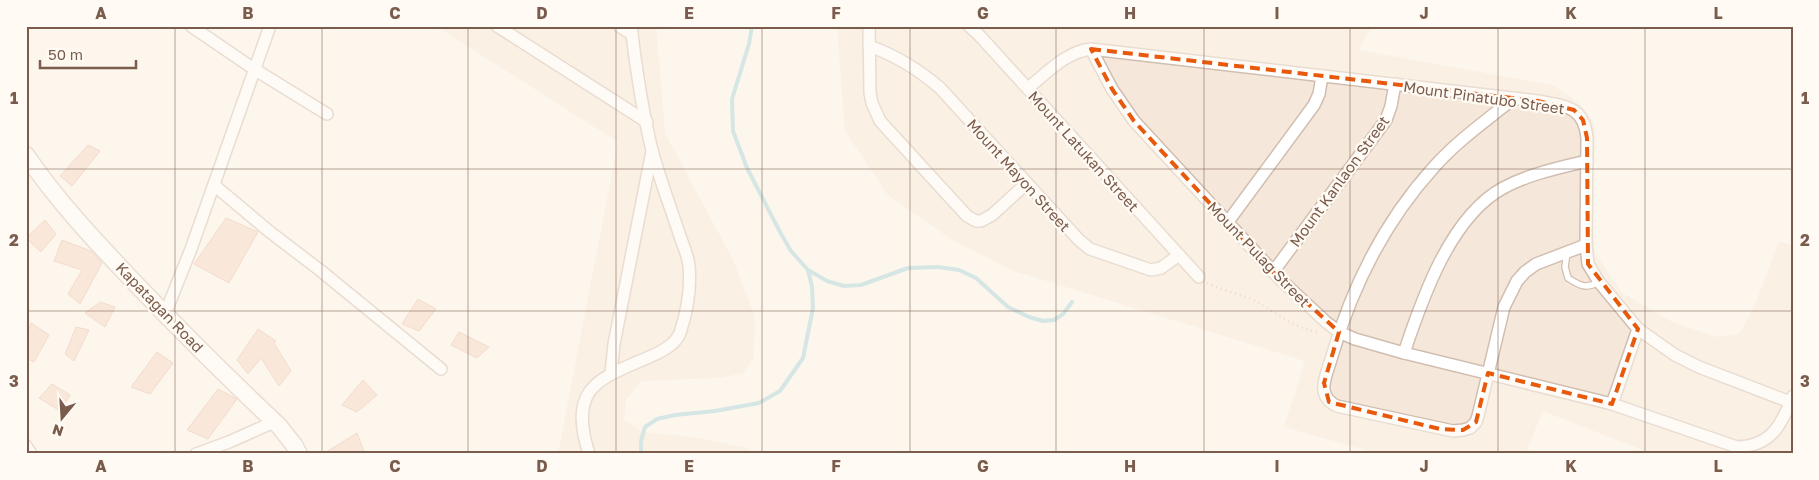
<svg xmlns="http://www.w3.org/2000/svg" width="1819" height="480" font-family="'Golos Text',sans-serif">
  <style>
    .residential { fill: #f5e8da }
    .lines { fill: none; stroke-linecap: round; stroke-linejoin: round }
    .stream { stroke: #a5d3da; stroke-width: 4 }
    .building { fill: #f3d5c3; stroke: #e6bba3 }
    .lane-casing { stroke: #d1beb0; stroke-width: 8 }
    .street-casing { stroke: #d1beb0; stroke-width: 14 }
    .secondary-casing { stroke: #d6c0b0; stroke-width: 19 }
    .path { stroke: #d9b8a5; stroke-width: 2.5; stroke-dasharray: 1 4; stroke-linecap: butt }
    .lane { stroke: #fff; stroke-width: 5.5 }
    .street { stroke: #fff; stroke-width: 11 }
    .secondary { stroke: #fff; stroke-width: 16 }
    .marked { fill: none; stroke: #e8590c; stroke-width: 4; stroke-dasharray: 10 6; stroke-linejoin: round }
    .grid { fill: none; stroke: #7a5c4d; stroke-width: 1; stroke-opacity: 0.55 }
    .labels { text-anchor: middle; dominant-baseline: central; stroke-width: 4.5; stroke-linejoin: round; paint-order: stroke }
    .street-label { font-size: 15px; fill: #7a5c4d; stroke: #fffaf3 }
    .neatline { fill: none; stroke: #7a5c4d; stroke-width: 2 }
    .grid-label { font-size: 16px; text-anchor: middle; font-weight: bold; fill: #7a5c4d }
  </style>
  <rect width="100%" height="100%" fill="#fdf6ec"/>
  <g class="residential">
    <path d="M436,26h220l9,107 68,127 22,57 -1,40 -11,16 -24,5 -78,3 -15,19 -2,19 18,13 51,5 49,10 24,7h-208l60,-312z"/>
    <path d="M837,26h535l-14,24 194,35 26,17 16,20 2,24 -4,33v34l3,40 27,40 50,29 45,15 22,-3 16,-29 24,-64 14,5v208h-140l-110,-43 -18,43h-145l-96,-27 21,-66 -294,-91 -59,-30 -65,-46 -42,-63z"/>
  </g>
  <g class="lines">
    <g class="stream">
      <path d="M752,26l-3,18 -17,55 1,32 14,37 33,64 11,19 17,19 19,11 17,5 17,-1 47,-17 30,-1 21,3 17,8 32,29 21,10 14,4 11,-1 9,-6 9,-12"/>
      <path d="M641,454v-13l4,-14 12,-8 18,-4 40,-4 44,-8 21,-12 23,-33 10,-50 -1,-21 -4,-17"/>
    </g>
  </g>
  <g class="building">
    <path d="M88,145l12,6 -28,35 -12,-10z"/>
    <path d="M226,218l32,14 -29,51 -35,-19z"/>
    <path d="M45,220l11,14 -15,18 -15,-14z"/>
    <path d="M62,240l29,11 11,12 -22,41 -12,-10 14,-24 -28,-9z"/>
    <path d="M418,299l18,10 -17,22 -17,-7z"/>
    <path d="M100,302l15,5 -10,20 -20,-14z"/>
    <path d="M31,323l18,12 -15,27 -8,-4v-18z"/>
    <path d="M76,327l13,3 -15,31 -9,-7z"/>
    <path d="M258,329l18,12 -2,2 17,28 -12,15 -18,-28 -13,16 -11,-14z"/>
    <path d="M459,332l30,15 -12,11 -26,-13z"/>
    <path d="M157,352l16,11 -23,31 -19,-7z"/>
    <path d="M363,380l14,15 -20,17 -15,-7z"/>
    <path d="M52,384l18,11 -10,16 -21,-13z"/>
    <path d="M218,389l19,10 -29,40 -21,-9z"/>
    <path d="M357,433l8,21h-42z"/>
  </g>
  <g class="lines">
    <g class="lane-casing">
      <path id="lane" d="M1567,252l-2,15 3,11c12,8 18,11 31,4"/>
    </g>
    <g class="street-casing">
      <g id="street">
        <path d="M191,26l63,43 73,45"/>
        <path d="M497,26l150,96"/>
        <path d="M619,26l13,8"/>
        <path d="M869,26l1,67 2,10 8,18 87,95 9,5h5l11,-6 34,-31"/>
        <path d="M969,26l10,9 220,242"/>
        <path d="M869,46c26,9 50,24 71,42l139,152 11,9 61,21 10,-2 18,-13"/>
        <path d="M1091,49l21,40 22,32 147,159 45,42 13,10 16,7 49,14 208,51 125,43c34,-1 44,-21 56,-51"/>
        <path d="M1028,88c19,-15 37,-36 63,-39l447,52c27,5 46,5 49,37l-1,107 2,19 11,18 39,47 37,26 24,12 91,35"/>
        <path d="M1514,98c-27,22 -57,43 -80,69 -49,54 -82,120 -102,189 -5,19 -18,39 5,50l116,25 10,-1 7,-2 6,-6 2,-6 26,-109 13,-26 8,-9 11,-8 50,-19"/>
        <path d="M214,185l56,47 51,39 120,98"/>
        <path d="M1227,223l87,-118 5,-11 3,-18"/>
        <path d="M1273,272l113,-152 5,-14 4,-22"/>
        <path d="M165,314l26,-65 79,-223"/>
        <path d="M1404,353c18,-54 46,-136 99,-165 26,-14 55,-20 84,-27"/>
        <path d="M611,373l3,-29 38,-193"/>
        <path d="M1612,404l26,-75"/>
        <path d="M26,446l5,8"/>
        <path d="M196,454l33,-12 45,-20"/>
        <path d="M589,454c-23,-72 15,-76 69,-101 9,-5 18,-10 22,-20 7,-21 11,-45 9,-67 -1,-12 -8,-25 -11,-36 -9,-27 -19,-53 -26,-80 -10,-40 -16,-82 -21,-124"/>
      </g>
    </g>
    <g class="secondary-casing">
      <path id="secondary" d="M26,155c32,47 71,88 109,128 47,49 95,97 144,143l15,19 5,9"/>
    </g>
    <path class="path" d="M1207,283c14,7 29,10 44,16 23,11 43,31 69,33"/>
    <use href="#lane" class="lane"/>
    <use href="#street" class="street"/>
    <use href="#secondary" class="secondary"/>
  </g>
  <path d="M0 0H1819V480H0ZM1091,49l447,52 36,9 9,10 4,18 1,126 50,65 -26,75 -124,-31 -12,49 -13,8 -23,-1 -111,-27 -5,-19 15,-51 -66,-60 -139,-151 -22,-32z" fill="#fdf6ec" fill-opacity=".55" fill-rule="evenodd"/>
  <path class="marked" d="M1091,49l447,52 36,9 9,10 4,18 1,126 50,65 -26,75 -124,-31 -12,49 -13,8 -23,-1 -111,-27 -5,-19 15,-51 -66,-60 -139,-151 -22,-32z"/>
  <path class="grid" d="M175,26v428M322,26v428M468,26v428M616,26v428M762,26v428M910,26v428M1056,26v428M1204,26v428M1350,26v428M1498,26v428M1645,26v428M26,169h1767M26,311h1767"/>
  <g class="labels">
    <g class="street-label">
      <text transform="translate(1484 97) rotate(8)">Mount Pinatubo Street</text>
      <text transform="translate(1084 151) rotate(48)">Mount Latukan Street</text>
      <text transform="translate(1019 175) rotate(48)">Mount Mayon Street</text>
      <text transform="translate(1339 181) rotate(-54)">Mount Kanlaon Street</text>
      <text transform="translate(1259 254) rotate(46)">Mount Pulag Street</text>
      <text transform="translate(160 307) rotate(46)">Kapatagan Road</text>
    </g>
  </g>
  <rect width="1819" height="480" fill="none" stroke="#fffaf3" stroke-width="55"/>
  <g transform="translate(62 418) rotate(198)" stroke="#fffaf3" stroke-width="4" paint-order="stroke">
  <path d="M0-4L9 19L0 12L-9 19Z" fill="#7a5c4d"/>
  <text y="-8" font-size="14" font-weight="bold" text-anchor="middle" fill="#7a5c4d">N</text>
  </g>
  <path d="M40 60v8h96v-8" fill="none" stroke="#7a5c4d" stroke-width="2.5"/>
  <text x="48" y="60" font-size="15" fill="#7a5c4d" stroke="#fffaf3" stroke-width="4" paint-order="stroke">50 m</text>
  <rect x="28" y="28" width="1764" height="424" class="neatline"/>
  <g class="grid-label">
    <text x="101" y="19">A</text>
    <text x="248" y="19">B</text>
    <text x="395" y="19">C</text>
    <text x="542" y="19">D</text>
    <text x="689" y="19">E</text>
    <text x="836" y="19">F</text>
    <text x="983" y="19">G</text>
    <text x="1130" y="19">H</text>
    <text x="1277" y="19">I</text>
    <text x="1424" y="19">J</text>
    <text x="1571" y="19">K</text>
    <text x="1718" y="19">L</text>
    <text x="14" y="104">1</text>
    <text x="1805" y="104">1</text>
    <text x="14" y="246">2</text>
    <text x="1805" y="246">2</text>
    <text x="14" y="387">3</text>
    <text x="1805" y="387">3</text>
    <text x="101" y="472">A</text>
    <text x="248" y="472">B</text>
    <text x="395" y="472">C</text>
    <text x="542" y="472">D</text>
    <text x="689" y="472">E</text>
    <text x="836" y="472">F</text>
    <text x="983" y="472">G</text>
    <text x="1130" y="472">H</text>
    <text x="1277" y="472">I</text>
    <text x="1424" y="472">J</text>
    <text x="1571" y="472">K</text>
    <text x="1718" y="472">L</text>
  </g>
</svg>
